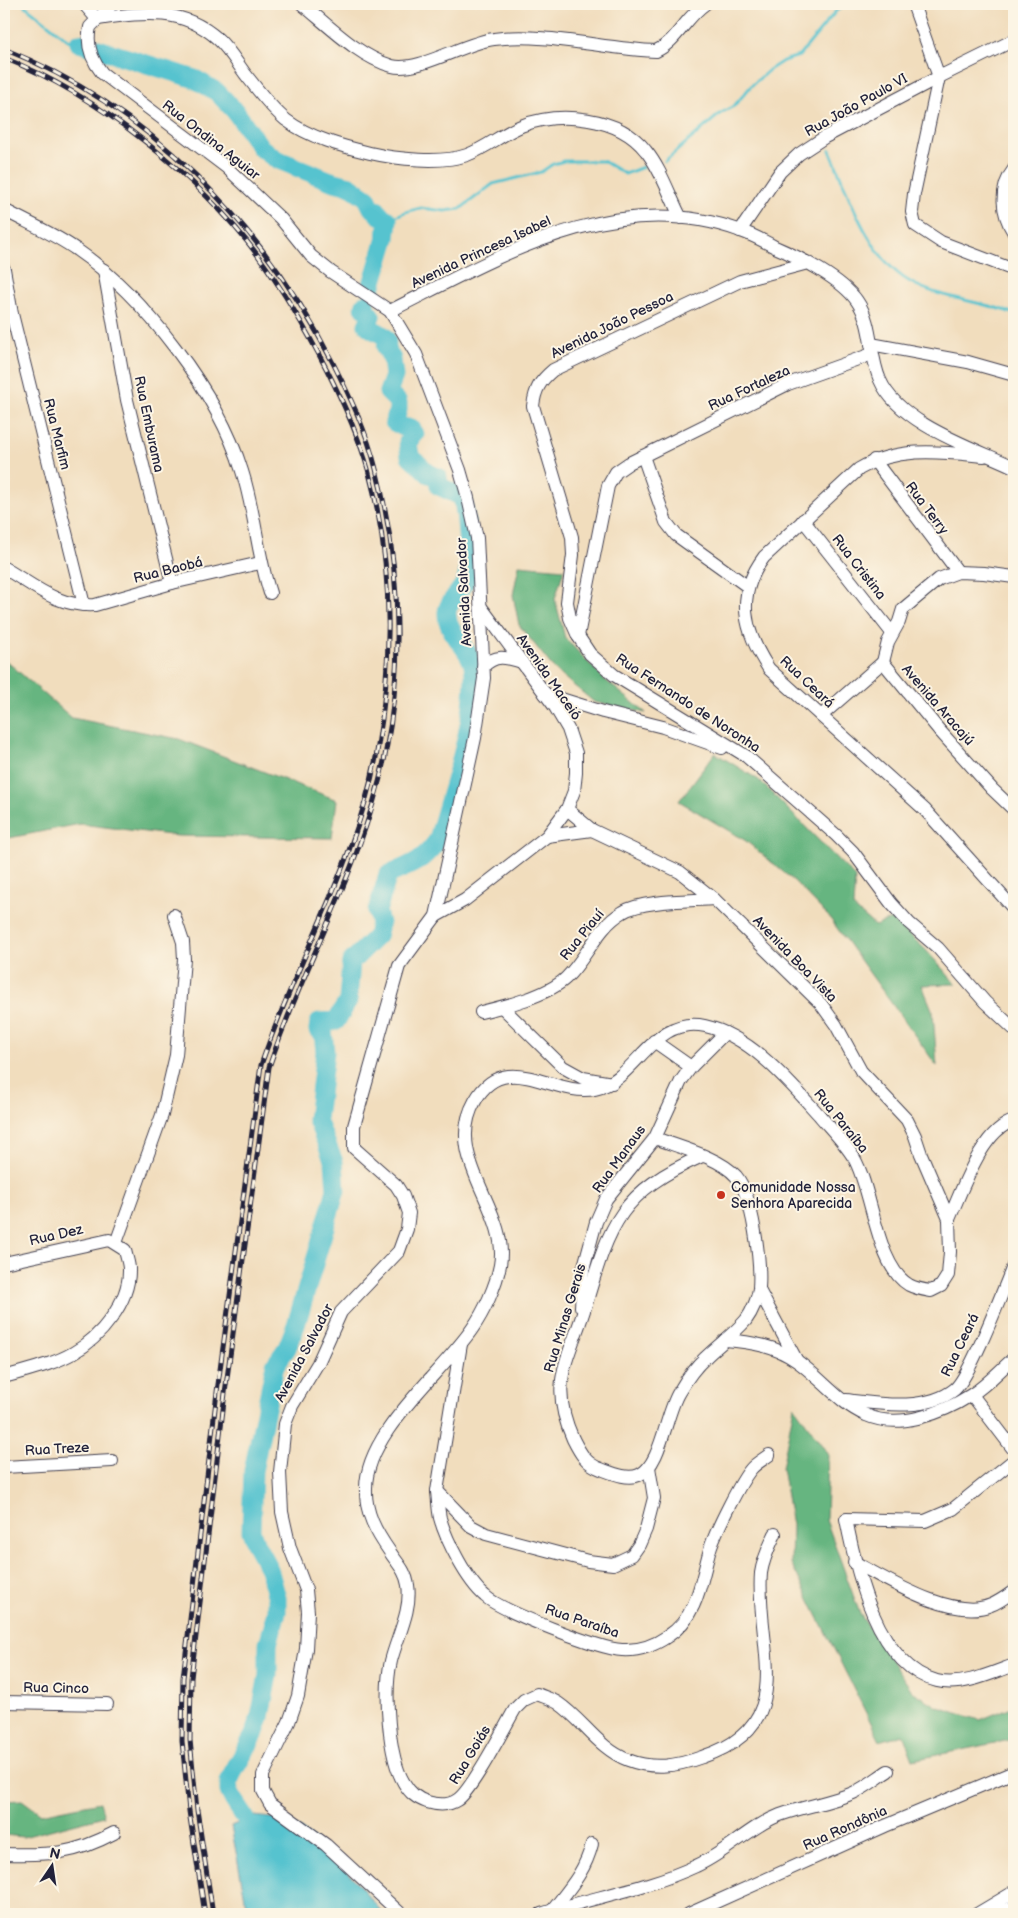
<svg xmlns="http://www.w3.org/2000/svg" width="1018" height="1918" font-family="'Balsamiq Sans',sans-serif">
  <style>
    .forest { fill: #66b580; stroke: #446c5e }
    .water { fill: #57c3cf; stroke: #3c7285 }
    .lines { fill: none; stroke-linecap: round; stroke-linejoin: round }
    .stream { stroke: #57c3cf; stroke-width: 3 }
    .river { stroke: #57c3cf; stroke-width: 19 }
    .minor-casing { stroke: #413e4e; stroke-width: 14 }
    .minor { stroke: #fff; stroke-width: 12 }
    .rail-casing { stroke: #22223b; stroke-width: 5 }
    .rail { stroke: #fcf5e5; stroke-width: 3; stroke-dasharray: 9; stroke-linecap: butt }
    .poi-dot { fill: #c8321e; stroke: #fcf5e5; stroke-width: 2 }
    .labels { text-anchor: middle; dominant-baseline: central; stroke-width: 4; stroke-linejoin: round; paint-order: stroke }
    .street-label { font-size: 14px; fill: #22223b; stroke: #fcf5e5 }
    .poi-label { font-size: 14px; fill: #22223b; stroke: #fcf5e5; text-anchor: start }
  </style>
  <rect width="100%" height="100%" fill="#fcf5e5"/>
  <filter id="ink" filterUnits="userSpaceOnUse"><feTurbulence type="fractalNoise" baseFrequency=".02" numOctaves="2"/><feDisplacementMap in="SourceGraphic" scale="10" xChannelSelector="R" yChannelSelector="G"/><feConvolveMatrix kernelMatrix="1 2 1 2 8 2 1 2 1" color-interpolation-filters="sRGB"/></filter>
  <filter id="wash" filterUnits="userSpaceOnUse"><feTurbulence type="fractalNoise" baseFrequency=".0096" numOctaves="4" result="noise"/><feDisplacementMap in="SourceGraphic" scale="20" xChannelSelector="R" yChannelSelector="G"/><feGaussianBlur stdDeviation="1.12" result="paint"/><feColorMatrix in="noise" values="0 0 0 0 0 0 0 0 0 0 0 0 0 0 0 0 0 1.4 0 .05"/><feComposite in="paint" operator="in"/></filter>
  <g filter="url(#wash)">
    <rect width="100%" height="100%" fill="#f1ddbd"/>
    <g class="forest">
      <path d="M519,565l45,4 -9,30 10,39 39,41 42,34 -52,-11 -38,-31 -37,-46 -6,-30z"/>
      <path d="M4,659l68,59 107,21 158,61 -5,38 -154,-2 -98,-12 -76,15z"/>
      <path d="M715,753l44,27 96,97 -2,30 22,19 17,-7 33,30 31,35 -34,1 11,27 4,54 -108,-149 -35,-36 -48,-40 -67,-40z"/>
      <path d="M794,1406l34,48 -2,66 34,94 52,77 26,16 42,13 34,-14v33l-101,21 -10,-26 -23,7 -89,-178 1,-38 -10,-57z"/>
      <path d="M22,1800l19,14 59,-12 4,14 -81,21 -19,-2v-34z"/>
    </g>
    <path class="water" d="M254,1816c9,1 19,2 27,4 40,12 76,64 103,94h-136l-17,-88z"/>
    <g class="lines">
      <g class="stream">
        <path d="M23,4l45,36 11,3"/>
        <path d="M830,150c18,44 40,114 86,135 31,15 67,16 98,29"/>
        <path d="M665,161l56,-48 13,-7 18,-21 17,-15 14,-9 16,-5 37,-45 11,-7"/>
        <path d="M388,220l17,-8 16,-4 24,3 15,-2 33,-25 48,-12 12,-8 11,-3h39l22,13 18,-7"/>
      </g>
      <g class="river">
        <path d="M79,43l116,36 22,13 18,19 26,37 15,11 55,22 19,5 17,12 5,10 5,2 1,4 10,6 -2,18 -15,50"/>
        <path d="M246,1819l-12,-18 -5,-10v-9l3,-8 22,-39 6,-18 8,-42v-31l9,-32v-14l-8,-29 -13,-24 -5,-14 2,-60 22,-106 12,-17 9,-23 40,-135 -2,-28 -17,-42 8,-68 -2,-21 -5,-1 1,-8 17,-1 12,-20 3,-39 26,-26 3,-13 -3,-12 11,-36c25,-12 32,-11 50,-35 14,-54 37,-111 36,-167 0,-24 -28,-37 -27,-61 1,-11 15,-21 19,-32 5,-14 0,-68 -4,-83l-23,-11 -1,-9 -9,-3 -19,-18 -2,-14 7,-8 -4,-6h-6l-11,-6 4,-12v-8l-10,-10 6,-16 -2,-17 -6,-11c5,-15 -11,-14 -19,-23l4,-9 -7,-9 1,-3"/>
      </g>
    </g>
  </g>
  <g filter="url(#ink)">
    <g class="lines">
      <g class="minor-casing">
        <g id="minor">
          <path d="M84,4l13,15"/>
          <path d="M112,4l-22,23c-4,17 1,32 12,46l124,94 55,52 30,37 20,16 59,39 26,43 44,116 8,28 9,40 7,140 -9,60 -39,178 -37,50 -45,160v22l42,37 7,11 6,17 -2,16 -8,22 -58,61 -23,51 -26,43 -7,18 -5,48 2,40 8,36 16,42 2,22 -2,37 -8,47 -9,26 -26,53v16l7,13 56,41 75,69"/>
          <path d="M302,4c26,21 57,53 90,62 26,7 73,-24 102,-27 50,-7 110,10 162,12 20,-9 30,-34 49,-47"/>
          <path d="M913,4l26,73 -25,117 -2,18 3,13 26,17 73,28"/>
          <path d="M97,19c45,-6 84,-13 121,20 11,10 19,24 28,36 12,15 24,32 40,45 24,18 55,26 84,33 26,6 71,11 97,2 19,-7 35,-21 54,-29 38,-15 98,-10 125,25 15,18 24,46 35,67"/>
          <path d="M1014,169c-15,19 -13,44 0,64"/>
          <path d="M4,210c24,13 51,24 73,40 67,46 141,143 165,221 13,40 15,82 28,122"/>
          <path d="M740,231l40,-59 19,-18 26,-17 114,-60 75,-37"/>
          <path d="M808,263l-68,18 -187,89c-13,11 -18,19 -20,36l39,131 1,18 -6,47 3,16 8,18 12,18 24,21 132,81 90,79 17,17 38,51 18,20 29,25 47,54 29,27"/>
          <path d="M4,269l8,45 72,291"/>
          <path d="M104,270l23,130 45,183"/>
          <path d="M390,311c108,-54 226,-126 351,-80 12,4 23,10 34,16 24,10 67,32 82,54 16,23 12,54 23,79 19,44 94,68 134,87"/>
          <path d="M871,344l97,18 46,13"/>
          <path d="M643,456l23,66 10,13 71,51"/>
          <path d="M984,456c-43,-4 -86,-10 -125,13l-95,88c-29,39 -20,74 5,112l156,141 89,99"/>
          <path d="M874,460l84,112"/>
          <path d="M803,520l89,113"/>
          <path d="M4,568c31,18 53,39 91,37l77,-22 88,-20"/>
          <path d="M1014,577l-30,-4 -26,-1 -19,7 -36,30 -4,13 -11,20 -5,20 56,68 53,59 22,21"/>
          <path d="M578,636l30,-150 8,-14 13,-9 159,-79 84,-30"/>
          <path d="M483,667c12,-13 23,-10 39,-5"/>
          <path d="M545,694l58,18 60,15 59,21"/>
          <path d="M821,716l62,-54"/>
          <path d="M567,809l25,21 88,42 34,27 107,105 15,21 25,46 46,49 8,16 6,18 28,65 1,33 -2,23 -7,11 -10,5c-7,-1 -16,-3 -22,-6 -33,-19 -36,-94 -55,-127 -9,-15 -23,-29 -34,-42 -30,-33 -69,-80 -115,-90 -53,-11 -68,54 -110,63 -41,9 -90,-42 -120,12 -33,58 35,108 25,164 -4,21 -16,47 -28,64 -31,45 -106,103 -106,159 -1,25 10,44 24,64 7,11 16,19 18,33 4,25 -11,52 -17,76 -7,29 -3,96 13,122 6,10 12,15 23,19 10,3 21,4 30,-2 14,-8 47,-72 58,-91l9,-9 13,-6c7,3 15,5 21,9 25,17 41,46 70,57 26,10 49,6 74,-3 100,-33 53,-110 59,-184 2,-14 8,-26 14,-39"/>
          <path d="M547,836l45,-6"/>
          <path d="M436,916l29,-16 82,-64 20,-27 7,-18 2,-18v-20l-8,-24 -13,-22 -74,-100"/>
          <path d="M502,1007l61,60 20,11 29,5"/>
          <path d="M481,1012c25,-6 66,-16 85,-34 21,-20 31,-51 57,-66 19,-12 68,-11 91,-13"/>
          <path d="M654,1041l37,26"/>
          <path d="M655,1138c23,9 64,19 81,38 17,20 25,86 23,112 -1,10 -7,24 -13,32 -12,14 -28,25 -41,38 -11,10 -19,22 -26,34 -13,20 -18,74 -40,83 -12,5 -27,-2 -38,-6 -15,-5 -21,-16 -28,-30 -26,-57 -3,-81 13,-135 24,-82 35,-112 116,-148"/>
          <path d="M949,1219c13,-28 33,-90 65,-98"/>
          <path d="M116,1243l46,-128 14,-60 8,-96 -1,-17 -9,-27"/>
          <path d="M4,1263l105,-23 16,10c1,6 4,13 4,19 1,33 -29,69 -56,84 -21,12 -46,17 -69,24"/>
          <path d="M759,1290l38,71"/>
          <path d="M581,1307l2,-37 13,-48 10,-23 49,-61 26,-57 10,-14 34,-34"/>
          <path d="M725,1340c26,2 51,6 72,21 24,17 43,43 69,54 33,15 77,-2 105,-20 16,-10 29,-25 43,-37"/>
          <path d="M461,1344l-24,147c1,9 1,18 3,27 6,22 27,63 45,78 16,15 115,53 137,54 16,1 33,-5 46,-14 31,-20 33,-58 43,-90 6,-17 29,-64 40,-77 5,-6 13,-10 18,-14"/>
          <path d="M972,1395l42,55"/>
          <path d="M846,1400c33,4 81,12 109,-11 16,-14 49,-101 59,-125"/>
          <path d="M1014,1460l-61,49 -28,12 -79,-2c10,51 31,147 91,162 25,6 55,-8 77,-16"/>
          <path d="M4,1467l108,-6"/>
          <path d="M437,1491l34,35 15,8 102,27 25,3 19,-9 7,-10 7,-16 8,-31 -5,-31"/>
          <path d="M854,1562c34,18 99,59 137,43 8,-3 16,-9 23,-14"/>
          <path d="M4,1702l103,2"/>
          <path d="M4,1854c46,1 69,1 110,-21"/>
          <path d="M552,1911c17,-22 33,-39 40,-67"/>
          <path d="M986,1913l28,-5"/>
          <path d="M541,1914c52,-17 106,-25 155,-48 30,-13 53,-39 84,-51 24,-9 50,-12 73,-22 12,-5 24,-15 35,-22"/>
          <path d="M689,1914l196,-88 129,-54"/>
          <path d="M977,1914l37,-22"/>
        </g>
      </g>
      <use href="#minor" class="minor"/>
      <g class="rail-casing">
        <g id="rail">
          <path d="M4,49c144,57 260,177 329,314 17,34 34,69 43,106 24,94 28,192 9,287 -22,109 -81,207 -116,311l-44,326 -34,285 -1,62 7,70 16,104"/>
          <path d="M4,58c94,37 195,118 255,199 26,36 48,74 68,113 16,32 31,64 41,99 25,92 25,190 9,283 -20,110 -81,209 -116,313l-44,327 -34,286 -1,63 7,70 16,103"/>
        </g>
      </g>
      <use href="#rail" class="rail"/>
    </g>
  </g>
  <circle class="poi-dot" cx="721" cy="1195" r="5"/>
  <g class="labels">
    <g class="street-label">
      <text transform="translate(856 105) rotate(-29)">Rua João Paulo VI</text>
      <text transform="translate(211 140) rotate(38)">Rua Ondina Aguiar</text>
      <text transform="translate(481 252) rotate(-25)">Avenida Princesa Isabel</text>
      <text transform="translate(612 325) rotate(-26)">Avenida João Pessoa</text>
      <text transform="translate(749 388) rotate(-25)">Rua Fortaleza</text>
      <text transform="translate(149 424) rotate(78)">Rua Emburama</text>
      <text transform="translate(57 434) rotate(76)">Rua Marfim</text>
      <text transform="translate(927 508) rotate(53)">Rua Terry</text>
      <text transform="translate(859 567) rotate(52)">Rua Cristina</text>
      <text transform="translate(168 570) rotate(-14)">Rua Baobá</text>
      <text transform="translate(464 592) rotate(-93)">Avenida Salvador</text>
      <text transform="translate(549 677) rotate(55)">Avenida Maceió</text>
      <text transform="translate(807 682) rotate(43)">Rua Ceará</text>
      <text transform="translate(688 703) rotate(33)">Rua Fernando de Noronha</text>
      <text transform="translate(938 705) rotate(49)">Avenida Aracajú</text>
      <text transform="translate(582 935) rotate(-51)">Rua Piauí</text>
      <text transform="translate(795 959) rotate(46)">Avenida Boa Vista</text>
      <text transform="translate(841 1121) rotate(51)">Rua Paraíba</text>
      <text transform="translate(619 1159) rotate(-54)">Rua Manaus</text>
      <text transform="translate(56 1235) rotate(-13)">Rua Dez</text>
      <text transform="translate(565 1318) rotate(-73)">Rua Minas Gerais</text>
      <text transform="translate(960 1345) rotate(-64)">Rua Ceará</text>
      <text transform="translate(304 1353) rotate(-62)">Avenida Salvador</text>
      <text transform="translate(57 1449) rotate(-3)">Rua Treze</text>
      <text transform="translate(582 1621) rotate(19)">Rua Paraíba</text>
      <text transform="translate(56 1688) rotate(1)">Rua Cinco</text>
      <text transform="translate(470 1755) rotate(-59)">Rua Goiás</text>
      <text transform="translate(845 1828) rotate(-24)">Rua Rondônia</text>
    </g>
    <g class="poi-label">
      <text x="731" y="1187">Comunidade Nossa<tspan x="731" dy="16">Senhora Aparecida</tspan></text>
    </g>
  </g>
  <rect width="1018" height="1918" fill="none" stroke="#fcf5e5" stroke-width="20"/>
  <g transform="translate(52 1866) rotate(13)" stroke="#fcf5e5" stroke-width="4" paint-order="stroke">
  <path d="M0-4L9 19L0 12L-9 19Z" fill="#22223b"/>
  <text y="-8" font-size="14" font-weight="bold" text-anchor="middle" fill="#22223b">N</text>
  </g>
</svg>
